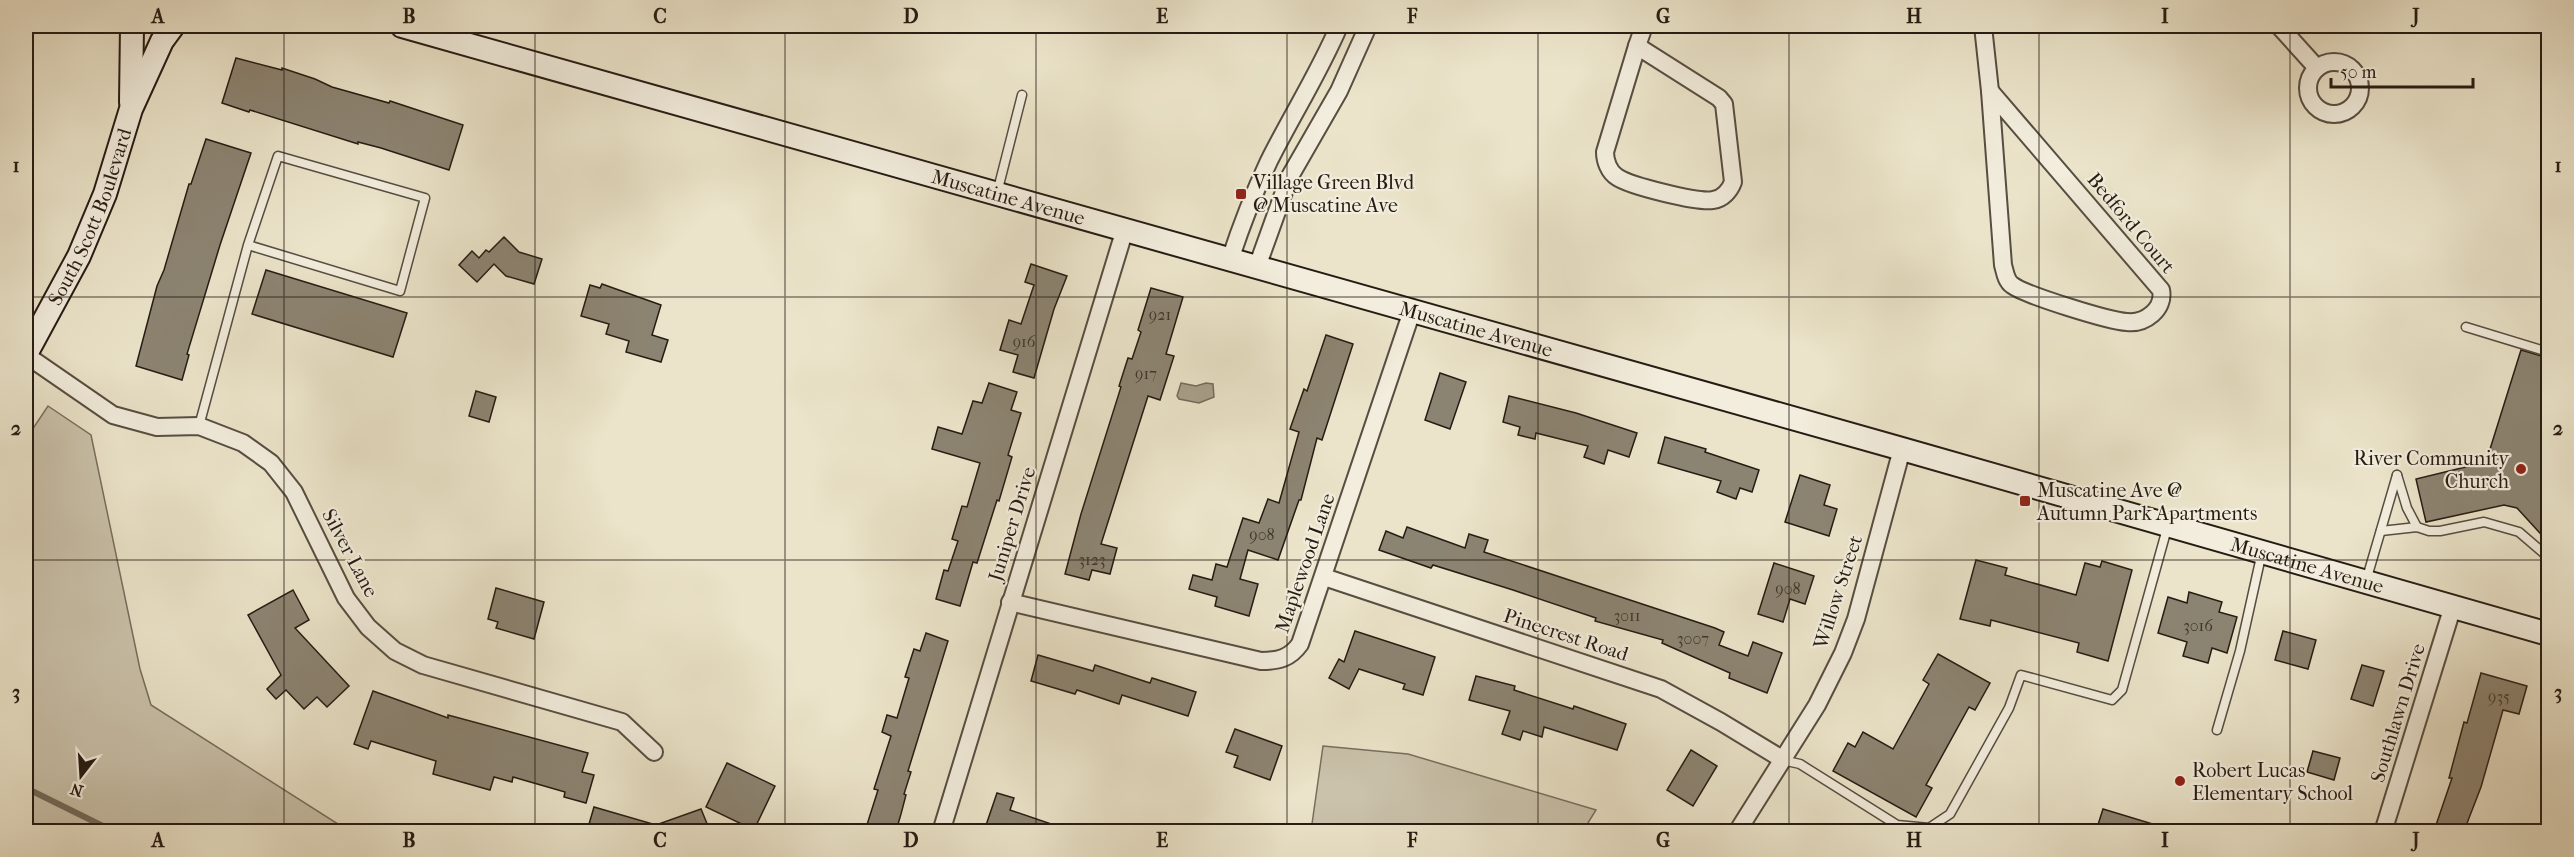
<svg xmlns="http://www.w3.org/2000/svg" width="2574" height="857" font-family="'IM FELL French Canon',serif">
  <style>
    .green { fill: #cac2ab; stroke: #786e5f; stroke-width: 1.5 }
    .water { fill: #a8a08c; stroke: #746b5c; stroke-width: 1.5 }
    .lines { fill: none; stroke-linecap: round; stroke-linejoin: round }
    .stream { stroke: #746b5c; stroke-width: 6 }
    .building { fill: #8c8472; stroke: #261b13; stroke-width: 1.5 }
    .service-casing { stroke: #574d41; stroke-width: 11 }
    .minor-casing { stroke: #574d41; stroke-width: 20 }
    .secondary-casing { stroke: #261b13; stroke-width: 26 }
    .service { stroke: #f2eddd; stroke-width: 8 }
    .minor { stroke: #f2eddd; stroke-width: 16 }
    .secondary { stroke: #f2eddd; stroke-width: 22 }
    .grid { fill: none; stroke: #261b13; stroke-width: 1.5; stroke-opacity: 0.55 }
    .poi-dot { fill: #8f2418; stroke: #f2eddd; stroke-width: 2 }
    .labels { text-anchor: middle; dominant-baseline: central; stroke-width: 4.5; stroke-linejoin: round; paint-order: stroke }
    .number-label { font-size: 16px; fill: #40352b }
    .poi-label { font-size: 20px; fill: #261b13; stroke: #f2eddd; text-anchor: start }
    .street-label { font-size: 20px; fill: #261b13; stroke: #f2eddd }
    .neatline { fill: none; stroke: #261b13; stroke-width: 2 }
    .grid-label { font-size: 20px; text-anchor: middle; font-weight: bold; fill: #261b13 }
  </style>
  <rect width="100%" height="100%" fill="#ebe4ca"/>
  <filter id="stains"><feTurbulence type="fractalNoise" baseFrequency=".00333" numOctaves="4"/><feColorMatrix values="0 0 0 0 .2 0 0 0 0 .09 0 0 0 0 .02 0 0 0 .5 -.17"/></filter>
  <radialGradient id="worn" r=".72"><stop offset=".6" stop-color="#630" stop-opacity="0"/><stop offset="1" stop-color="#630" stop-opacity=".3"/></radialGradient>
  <g class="green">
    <path d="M48,406l43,29 49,234 11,36 198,126h-323v-392z"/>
    <path d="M1323,746l85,8 188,56 -13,21h-272z"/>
  </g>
  <path class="water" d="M1181,383l15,3 10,-3 7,1 1,13 -15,6 -20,-4 -2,-3z"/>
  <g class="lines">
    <path class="stream" d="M26,788l89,44"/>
  </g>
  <g class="building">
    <path d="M236,58l46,12v-2l33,11 17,8 57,16 1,-2 73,24 -14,45 -68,-22 -23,-6v2l-108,-34 -1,2 -27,-9z"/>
    <path d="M206,139l45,14 -31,92 -33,109 2,1 -7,25 -46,-14 21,-80 7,-16 25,-86h2z"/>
    <path d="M504,237l15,15 23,7 -8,25 -28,-8 -12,-12 -17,18 -18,-17 13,-14 7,7 7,-8 3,2z"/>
    <path d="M1031,264l36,12 -13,33 -20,69 -21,-6 5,-17 -18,-5 9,-30 12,4 13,-39 -9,-3z"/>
    <path d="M266,270l141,43 -14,44 -141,-43z"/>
    <path d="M602,284l59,21 -9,30 16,5 -7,22 -35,-10 3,-11 -23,-7 3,-10 -28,-8 9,-31 10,3z"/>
    <path d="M1151,288l32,9 -17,57 8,2 -14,44 -12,-4 -47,148 16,4 -7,26 -18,-4 -3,10 -24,-6 16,-60 40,-127 -2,-1 9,-28 4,1 9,-27 -3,-2z"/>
    <path d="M1326,335l27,9 -31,96 -5,-2 -16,62h-2l-21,60 -30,-10 -8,29 18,5 -9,32 -34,-10 2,-9 -28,-8 4,-14 19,5 4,-16 11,3 16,-49 16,5 9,-24 11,4 20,-71 -9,-3 14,-40 3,2z"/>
    <path d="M2521,350l27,8v184l-31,-34 -13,-3 -78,17 -10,-43 70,-17z"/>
    <path d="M1440,373l26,9 -16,47 -25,-9z"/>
    <path d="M989,383l28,9 -6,18 10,3 -13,42 4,2 -13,44 -2,-1 -20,63 -4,-1 -13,44 -24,-7 8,-29 4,1 10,-30 -6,-2 10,-33 5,1 13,-44 -48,-14 6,-22 24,7 11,-33 9,2z"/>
    <path d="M476,391l20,6 -7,25 -20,-6z"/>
    <path d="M1509,396l67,17 61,20 -8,24 -21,-7 -4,14 -20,-7 4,-11 -52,-13 -1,6 -17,-4 2,-8 -17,-5z"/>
    <path d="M1665,437l41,12 -1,3 54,18 -7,22 -12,-4 -4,11 -19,-7 4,-11 -63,-18z"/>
    <path d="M1800,475l30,10 -6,20 13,4 -8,27 -44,-14z"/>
    <path d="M1407,527l58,21 4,-14 19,6 -4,12 231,76 9,4 -5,13 29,11 5,-14 29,11 -15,40 -38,-15 1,-5 -68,-30 1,-3 -68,-19 1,-3 -83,-28 -80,-25 -2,3 -52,-18 7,-19 17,7z"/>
    <path d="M1976,560l31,8 -2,7 71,20 9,-32 15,4 2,-6 30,9 -24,91 -31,-9 2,-9 -88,-23 -1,6 -30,-7z"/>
    <path d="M1774,563l40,13 -9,28 -15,-5 -7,23 -25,-8z"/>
    <path d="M496,588l48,14 -10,37 -38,-11 2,-6 -10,-3z"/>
    <path d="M293,590l16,30 -14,8 54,58 -22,21 -10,-10 -13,12 -18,-19 -10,9 -9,-10 14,-14 -33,-60z"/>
    <path d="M2189,592l33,10 -3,10 18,5 -10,36 -15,-5 -4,15 -25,-7 4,-14 -29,-9 10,-36 19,6z"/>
    <path d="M1355,631l80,26 -12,38 -20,-6 2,-5 -46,-15 -10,20 -20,-11 10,-19 5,3z"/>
    <path d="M2283,631l33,9 -8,29 -33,-9z"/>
    <path d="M926,633l22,8 -40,130 3,1 -7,22 2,1 -5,19 -5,17h-31l13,-41 -4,-1 17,-53 -9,-4 5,-17 10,3 12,-40 -4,-1 9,-28 6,2z"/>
    <path d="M1938,654l52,29 -15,27 -6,-3 -43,78 6,3 -16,29 -83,-46 15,-28 7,4 8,-15 30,17 36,-65 -6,-4z"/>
    <path d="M1038,655l55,16 2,-6 55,18 2,-5 44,14 -8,24 -66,-21 -3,9 -42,-14 -2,4 -44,-13z"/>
    <path d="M2362,665l22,6 -11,35 -22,-7z"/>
    <path d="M2481,673l46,13 -8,28 -16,-4 -22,77 -17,44h-30l18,-53h-3l15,-56 3,1z"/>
    <path d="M1476,676l39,10 -1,4 59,19 1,-3 52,18 -9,26 -73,-23 -2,10 -19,-6 -3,9 -18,-6 8,-23 -41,-11z"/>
    <path d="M373,691l75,27v-3l140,38 -6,19 12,3 -8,28 -22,-6 1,-5 -52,-15 -1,5 -18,-5 -4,13 -57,-16 3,-13 -65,-20 -3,8 -14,-5z"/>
    <path d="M1235,729l47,17 -12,34 -36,-13 4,-11 -12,-4z"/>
    <path d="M1691,750l26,16 -24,40 -26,-16z"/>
    <path d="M2313,751l27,7 -6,22 -27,-8z"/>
    <path d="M727,763l48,23 -21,44 -48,-23z"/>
    <path d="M997,793l17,5 -4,12 56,19v2h-82z"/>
    <path d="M594,807l62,18 45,-16 9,22h-123z"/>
    <path d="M2103,809l63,19v3h-70z"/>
  </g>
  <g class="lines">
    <g class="service-casing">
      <g id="service">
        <path d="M997,193l25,-98"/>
        <path d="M2466,327l82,25"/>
        <path d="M199,426l49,-181 30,-89 147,42 -25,93 -152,-46"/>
        <path d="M2397,475l10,33 10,19"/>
        <path d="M2381,531l36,-4 12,4h11l44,-9 35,10 29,25"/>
        <path d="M2366,581l31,-106"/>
        <path d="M2217,730l23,-79 22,-99"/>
        <path d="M1782,760l18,4 97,61 32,3 21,-14 59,-106 12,-33 91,25 10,-10 46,-165"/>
      </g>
    </g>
    <g class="minor-casing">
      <g id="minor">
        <path d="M1983,26l7,65"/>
        <path d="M2279,26l38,42"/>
        <path d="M1637,46l82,52 5,6 9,78c-3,8 -10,17 -20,18 -14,3 -83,-14 -96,-23 -8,-5 -12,-16 -12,-25z"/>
        <path d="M1637,46l7,-20"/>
        <circle cx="2334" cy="88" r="26"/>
        <path d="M1990,91l171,199c4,19 -16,34 -34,32 -18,-1 -102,-27 -115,-37 -6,-4 -7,-13 -9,-20z"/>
        <path d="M1230,260c11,-34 24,-67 39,-99 23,-46 50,-88 70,-135"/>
        <path d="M1257,267l32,-89 50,-87 29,-65"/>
        <path d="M26,355l87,60 44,12 42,-1 44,17 28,20 23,29 52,106 22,29 27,24 28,14 199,57 32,30"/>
        <path d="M1324,577l337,112 60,33 61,37"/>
        <path d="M1010,602l251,59c18,0 29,-3 39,-17l112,-333"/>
        <path d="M941,832l184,-603"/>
        <path d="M1737,832l80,-127 26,-52 13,-34 46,-170"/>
        <path d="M2383,832l70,-226"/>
      </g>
    </g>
    <g class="secondary-casing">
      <g id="secondary">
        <path id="s1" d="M402,26l1500,423 646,185"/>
        <path d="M131,102l1,-76"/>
        <path id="s2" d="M26,354l53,-98 26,-62 26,-85 31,-68 11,-15"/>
      </g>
    </g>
    <use href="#service" class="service"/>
    <use href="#minor" class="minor"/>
    <use href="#secondary" class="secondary"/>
  </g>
  <path class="grid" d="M284,26v806M535,26v806M785,26v806M1036,26v806M1287,26v806M1538,26v806M1789,26v806M2039,26v806M2290,26v806M26,297h2522M26,560h2522"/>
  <g class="poi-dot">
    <rect x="1235" y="188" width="12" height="12" rx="3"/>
    <circle cx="2521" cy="469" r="6"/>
    <rect x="2019" y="495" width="12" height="12" rx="3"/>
    <circle cx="2180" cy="781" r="6"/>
  </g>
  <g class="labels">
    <g class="number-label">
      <text x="1160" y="314">921</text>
      <text x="1024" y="341">916</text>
      <text x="1146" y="373">917</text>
      <text x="1262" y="534">908</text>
      <text x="1092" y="559">3123</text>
      <text x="1788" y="588">908</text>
      <text x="1627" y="615">3011</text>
      <text x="2198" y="625">3016</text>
      <text x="1693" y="638">3007</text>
      <text x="2499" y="696">935</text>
    </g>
    <g class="poi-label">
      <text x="1253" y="182">Village Green Blvd<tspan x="1253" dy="23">@ Muscatine Ave</tspan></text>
      <text x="2509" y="458" text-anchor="end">River Community<tspan x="2509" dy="23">Church</tspan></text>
      <text x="2037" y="490">Muscatine Ave @<tspan x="2037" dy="23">Autumn Park Apartments</tspan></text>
      <text x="2192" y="770">Robert Lucas<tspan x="2192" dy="23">Elementary School</tspan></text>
    </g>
    <g class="street-label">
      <text stroke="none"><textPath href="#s1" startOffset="630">Muscatine Avenue</textPath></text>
      <text stroke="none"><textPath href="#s2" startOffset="152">South Scott Boulevard</textPath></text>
      <text transform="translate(2131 223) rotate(50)">Bedford Court</text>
      <text stroke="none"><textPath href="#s1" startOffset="1116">Muscatine Avenue</textPath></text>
      <text transform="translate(1012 524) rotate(-73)">Juniper Drive</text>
      <text transform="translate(350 553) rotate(62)">Silver Lane</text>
      <text transform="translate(1305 563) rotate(-71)">Maplewood Lane</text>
      <text stroke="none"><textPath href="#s1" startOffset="1980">Muscatine Avenue</textPath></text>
      <text transform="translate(1838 592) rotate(-72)">Willow Street</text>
      <text transform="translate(1566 635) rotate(18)">Pinecrest Road</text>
      <text transform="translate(2398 713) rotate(-73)">Southlawn Drive</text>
    </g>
  </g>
  <rect width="2574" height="857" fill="none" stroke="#ebe4ca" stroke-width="66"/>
  <g transform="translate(81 776) rotate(197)" stroke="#f2eddd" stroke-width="4.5" paint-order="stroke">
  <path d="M0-4.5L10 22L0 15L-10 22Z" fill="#261b13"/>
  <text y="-9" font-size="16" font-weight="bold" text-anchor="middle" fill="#261b13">N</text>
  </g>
  <path d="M2331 78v9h142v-9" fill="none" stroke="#261b13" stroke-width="3"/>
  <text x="2340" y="78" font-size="18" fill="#261b13" stroke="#f2eddd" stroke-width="4.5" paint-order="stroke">50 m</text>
  <rect x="33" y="33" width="2508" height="791" class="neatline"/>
  <g class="grid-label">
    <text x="158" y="23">A</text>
    <text x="409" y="23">B</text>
    <text x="660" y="23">C</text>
    <text x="911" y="23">D</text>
    <text x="1162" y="23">E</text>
    <text x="1412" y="23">F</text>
    <text x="1663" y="23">G</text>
    <text x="1914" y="23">H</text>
    <text x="2165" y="23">I</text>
    <text x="2416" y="23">J</text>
    <text x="16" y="172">1</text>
    <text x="2558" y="172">1</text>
    <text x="16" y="435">2</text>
    <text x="2558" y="435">2</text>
    <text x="16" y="699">3</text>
    <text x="2558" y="699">3</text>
    <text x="158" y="847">A</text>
    <text x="409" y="847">B</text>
    <text x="660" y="847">C</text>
    <text x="911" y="847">D</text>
    <text x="1162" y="847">E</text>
    <text x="1412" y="847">F</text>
    <text x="1663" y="847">G</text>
    <text x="1914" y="847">H</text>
    <text x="2165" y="847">I</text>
    <text x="2416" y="847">J</text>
  </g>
  <rect width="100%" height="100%" filter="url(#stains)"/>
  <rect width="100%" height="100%" fill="url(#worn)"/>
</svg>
